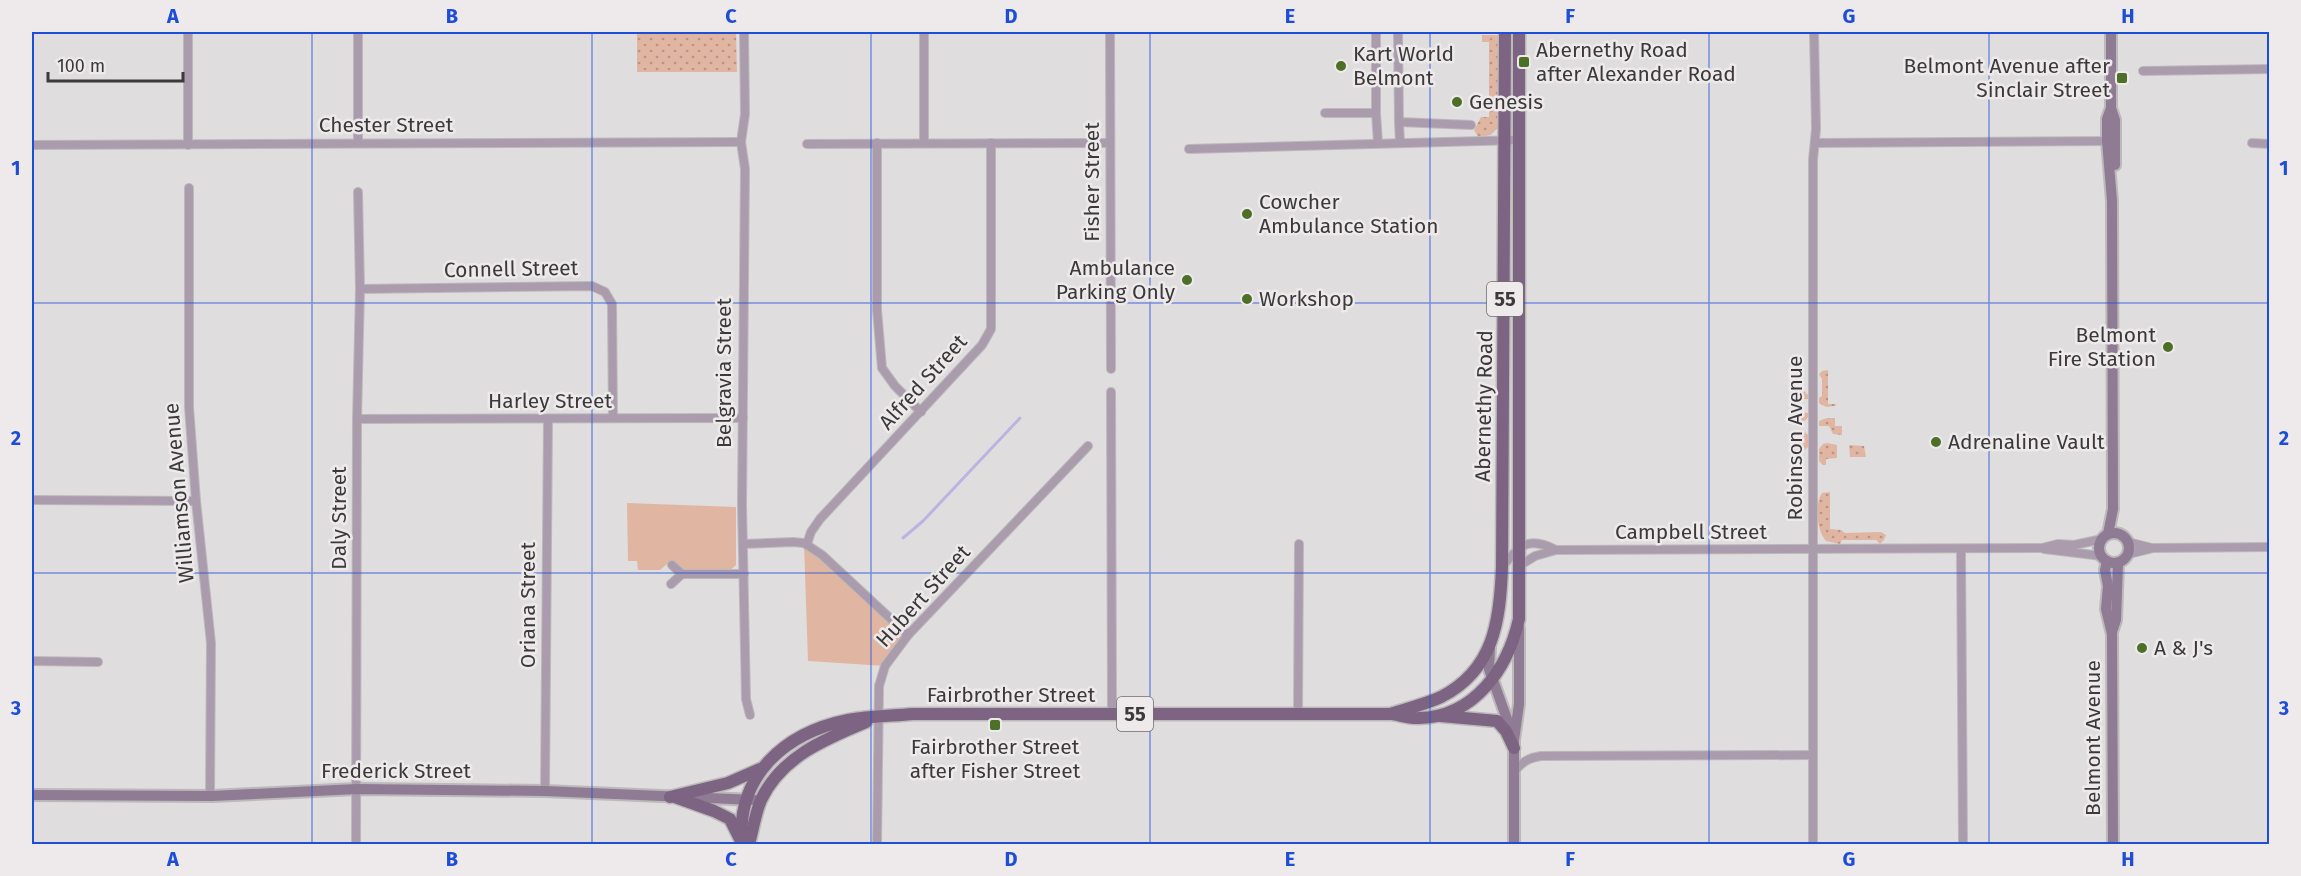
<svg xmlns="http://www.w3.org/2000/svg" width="2301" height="876" font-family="'Fira Sans',sans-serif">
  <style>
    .grass { fill: url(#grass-dots) }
    .green { fill: #e0b6a3 }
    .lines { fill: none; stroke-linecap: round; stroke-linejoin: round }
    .stream { stroke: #bab4e3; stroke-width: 3 }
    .street-casing { stroke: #bcb9ba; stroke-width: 10 }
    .secondary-casing { stroke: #bcb9ba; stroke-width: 14 }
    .primary-casing { stroke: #bcb9ba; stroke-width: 15 }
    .street { stroke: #aa9cad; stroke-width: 8 }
    .secondary { stroke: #907b95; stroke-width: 10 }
    .primary { stroke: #7d6483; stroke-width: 12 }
    .grid { fill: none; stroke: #1d4ed8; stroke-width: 1.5; stroke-opacity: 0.55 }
    .poi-dot { fill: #4e6f27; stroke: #eeeaec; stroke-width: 2 }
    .labels { text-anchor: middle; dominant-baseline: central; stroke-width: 5; stroke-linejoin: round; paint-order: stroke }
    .shield { fill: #eeeaec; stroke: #716e6f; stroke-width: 1.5 }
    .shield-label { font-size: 20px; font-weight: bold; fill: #3b393a }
    .poi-label { font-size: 21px; fill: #3b393a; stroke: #eeeaec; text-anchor: start }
    .street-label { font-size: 21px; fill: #3b393a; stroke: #eeeaec }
    .neatline { fill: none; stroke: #1d4ed8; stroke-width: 2 }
    .grid-label { font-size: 20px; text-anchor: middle; font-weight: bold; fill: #1d4ed8 }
  </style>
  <defs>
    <pattern id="grass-dots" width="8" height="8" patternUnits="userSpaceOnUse" patternTransform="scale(1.5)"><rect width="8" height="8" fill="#e0b6a3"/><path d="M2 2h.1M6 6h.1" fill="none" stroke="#b79586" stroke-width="1.8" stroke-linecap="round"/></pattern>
  </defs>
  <rect width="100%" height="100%" fill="#e0ddde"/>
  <g class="grass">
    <path d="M637,32h99l1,40h-100z"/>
    <path d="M1482,35h15l2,3v85c-4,12 -10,13 -21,14l-4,-7 7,-13h8v-75h-7z"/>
    <path d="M1828,370v34h8l-1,2 -9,1 -7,-4v-5l3,-2v-17l-3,-5 3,-3z"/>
    <path d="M1798,390h5l5,5v4h-8v13l8,1c1,6 -3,9 -9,9z"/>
    <path d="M1827,418h8v8h7v9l-9,-1 -4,-8h-10v-5z"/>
    <path d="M1796,430l8,1 4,4v12l-3,3 -9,1z"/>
    <path d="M1827,443l10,2v13l-11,1v6h-3l-4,-4v-12l4,-5z"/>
    <path d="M1849,445l15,1 2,11h-16z"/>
    <path d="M1830,492v37l11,1 4,3 36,-1 5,3 -2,5 -4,4 -4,-4h-34l-2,4 -14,-3c-9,-9 -12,-37 -4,-48z"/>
  </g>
  <g class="green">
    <path d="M627,503l109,4v58l-7,6 -44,-1 -13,-10 -12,10h-22l-1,-9h-9z"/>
    <path d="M804,543l104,92 -23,31 -77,-5z"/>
  </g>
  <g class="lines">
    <path class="stream" d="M903,538l20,-17 97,-103"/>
    <g class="street-casing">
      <g id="street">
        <path d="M188,32v113"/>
        <path d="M744,32l1,82 -4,28 4,27 -3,335 4,195 4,16"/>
        <path d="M1110,32l1,337"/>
        <path d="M1376,32v81"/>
        <path d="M1398,32l1,90 72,3"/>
        <path d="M2143,71l127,-2"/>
        <path d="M1325,113h51l2,30"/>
        <path d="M1399,122l1,21"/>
        <path d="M358,143v-111"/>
        <path d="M877,143v167l5,58 13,18 26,26"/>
        <path d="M924,143v-111"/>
        <path d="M1816,143l295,-2"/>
        <path d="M2252,143l18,1"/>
        <path d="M807,144l302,-1"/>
        <path d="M32,145l709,-3"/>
        <path d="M1189,149l330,-9"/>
        <path d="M189,188v219l7,94 15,142 -1,153"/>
        <path d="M360,289l232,-3 13,6 7,12 1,114"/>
        <path d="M1111,392l1,323"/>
        <path d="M357,419l386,-1"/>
        <path d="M32,500l164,1"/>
        <path d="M2128,542l24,6"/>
        <path d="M743,544l50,-2 11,1 18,12 86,80"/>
        <path d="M807,544l4,-12 9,-13 162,-174 9,-16v-186"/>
        <path d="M1961,549l2,295"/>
        <path d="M2044,549l58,7"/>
        <path d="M2129,554l24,-6 117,-1"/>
        <path d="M672,565l10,9"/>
        <path d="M1503,566c16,-21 26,-30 53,-16"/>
        <path d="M1519,566l16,-10 21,-6 486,-2 16,-4 16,1 28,-6"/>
        <path d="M671,584l11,-10h62"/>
        <path d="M32,661l66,1"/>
        <path d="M1298,714l1,-170"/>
        <path d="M1514,772c8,-10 14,-14 27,-16l271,-1"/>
        <path d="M545,791l3,-372"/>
        <path d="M356,844l1,-425 3,-130 -2,-97"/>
        <path d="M877,844l2,-158 6,-20 23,-31 180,-189"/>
        <path d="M1813,844v-684l3,-31 -2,-97"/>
      </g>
    </g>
    <g class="secondary-casing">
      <g id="secondary">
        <path d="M2111,32v76l4,12v45"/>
        <circle cx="2114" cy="548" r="15"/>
        <path d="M2108,534l5,-25 -1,-308 -5,-60v-22l4,-11"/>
        <path d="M2107,561l-2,9 3,16 -2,23 6,25 1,210"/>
        <path d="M2112,632l4,-12 2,-57"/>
        <path d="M1490,648l-1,21 23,64"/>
        <path d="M32,795l180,1 145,-7 188,2 210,9"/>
        <path d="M1514,844v-104l5,-36v-76"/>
      </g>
    </g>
    <g class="primary-casing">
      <g id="primary">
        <path d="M1393,713c16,-5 33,-9 48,-16 53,-27 59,-76 61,-130l3,-535"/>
        <path d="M1441,716l56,5 9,10 8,17"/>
        <path d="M670,797l58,-14 32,-14"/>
        <path d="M675,797l39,14 16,8 10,20"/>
        <path d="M742,844c-6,-68 42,-111 106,-124 21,-4 43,-4 65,-6h479c8,1 18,5 27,4 56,-1 89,-50 100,-99v-587"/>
        <path d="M749,844c4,-14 6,-30 12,-44 20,-43 64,-61 105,-78"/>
      </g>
    </g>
    <use href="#street" class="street"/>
    <use href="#secondary" class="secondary"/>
    <use href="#primary" class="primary"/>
  </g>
  <path class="grid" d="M312,32v812M592,32v812M871,32v812M1150,32v812M1430,32v812M1709,32v812M1989,32v812M32,303h2238M32,573h2238"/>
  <g class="poi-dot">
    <rect x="1518" y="56" width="12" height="12" rx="3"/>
    <circle cx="1341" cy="66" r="6"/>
    <rect x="2116" y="72" width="12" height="12" rx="3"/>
    <circle cx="1457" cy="102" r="6"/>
    <circle cx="1247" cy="214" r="6"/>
    <circle cx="1187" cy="280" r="6"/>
    <circle cx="1247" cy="299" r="6"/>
    <circle cx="2168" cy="347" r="6"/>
    <circle cx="1936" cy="442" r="6"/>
    <circle cx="2142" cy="648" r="6"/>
    <rect x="989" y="719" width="12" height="12" rx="3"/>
  </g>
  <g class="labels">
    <g class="shield">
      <rect x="1487" y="282" width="36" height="34" rx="4.5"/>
      <rect x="1117" y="697" width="36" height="34" rx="4.5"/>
    </g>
    <g class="shield-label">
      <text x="1505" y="299">55</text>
      <text x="1135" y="714">55</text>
    </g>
    <g class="poi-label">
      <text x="1536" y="50">Abernethy Road<tspan x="1536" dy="24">after Alexander Road</tspan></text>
      <text x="1353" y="54">Kart World<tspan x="1353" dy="24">Belmont</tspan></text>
      <text x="2110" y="66" text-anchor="end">Belmont Avenue after<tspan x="2110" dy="24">Sinclair Street</tspan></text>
      <text x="1469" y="102">Genesis</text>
      <text x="1259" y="202">Cowcher<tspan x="1259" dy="24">Ambulance Station</tspan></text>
      <text x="1175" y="268" text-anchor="end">Ambulance<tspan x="1175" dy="24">Parking Only</tspan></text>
      <text x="1259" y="299">Workshop</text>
      <text x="2156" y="335" text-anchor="end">Belmont<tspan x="2156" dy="24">Fire Station</tspan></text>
      <text x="1948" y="442">Adrenaline Vault</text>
      <text x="2154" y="648">A &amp; J's</text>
      <text x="995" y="747" text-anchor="middle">Fairbrother Street<tspan x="995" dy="24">after Fisher Street</tspan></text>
    </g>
    <g class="street-label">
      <text x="386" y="125">Chester Street</text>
      <text transform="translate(1092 182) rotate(-90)">Fisher Street</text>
      <text transform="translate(511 269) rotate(-1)">Connell Street</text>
      <text transform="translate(724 373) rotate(-90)">Belgravia Street</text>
      <text transform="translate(923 382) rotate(-48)">Alfred Street</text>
      <text x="550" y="401">Harley Street</text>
      <text transform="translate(1484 406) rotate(-89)">Abernethy Road</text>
      <text transform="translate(1795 438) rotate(-90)">Robinson Avenue</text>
      <text transform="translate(179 493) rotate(-95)">Williamson Avenue</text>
      <text transform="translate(339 518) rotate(-90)">Daly Street</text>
      <text x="1691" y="532">Campbell Street</text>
      <text transform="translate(923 596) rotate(-48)">Hubert Street</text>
      <text transform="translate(528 605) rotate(-90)">Oriana Street</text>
      <text x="1011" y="695">Fairbrother Street</text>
      <text transform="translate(2093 738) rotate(-90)">Belmont Avenue</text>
      <text x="396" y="771">Frederick Street</text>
    </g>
  </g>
  <rect width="2301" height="876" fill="none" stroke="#eeeaec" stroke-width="66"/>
  <path d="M48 72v9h135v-9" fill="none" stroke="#3b393a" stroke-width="3"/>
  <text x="57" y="72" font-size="18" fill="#3b393a" stroke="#eeeaec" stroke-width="4.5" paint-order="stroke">100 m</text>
  <rect x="33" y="33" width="2235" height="810" class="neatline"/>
  <g class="grid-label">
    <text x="173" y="23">A</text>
    <text x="452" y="23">B</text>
    <text x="731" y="23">C</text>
    <text x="1011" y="23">D</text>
    <text x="1290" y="23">E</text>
    <text x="1570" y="23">F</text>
    <text x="1849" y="23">G</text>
    <text x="2128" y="23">H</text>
    <text x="16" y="175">1</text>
    <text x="2284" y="175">1</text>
    <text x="16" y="445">2</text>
    <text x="2284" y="445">2</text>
    <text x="16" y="715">3</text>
    <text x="2284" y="715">3</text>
    <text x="173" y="866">A</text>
    <text x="452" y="866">B</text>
    <text x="731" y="866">C</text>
    <text x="1011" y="866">D</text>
    <text x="1290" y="866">E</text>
    <text x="1570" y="866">F</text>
    <text x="1849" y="866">G</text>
    <text x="2128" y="866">H</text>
  </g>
</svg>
